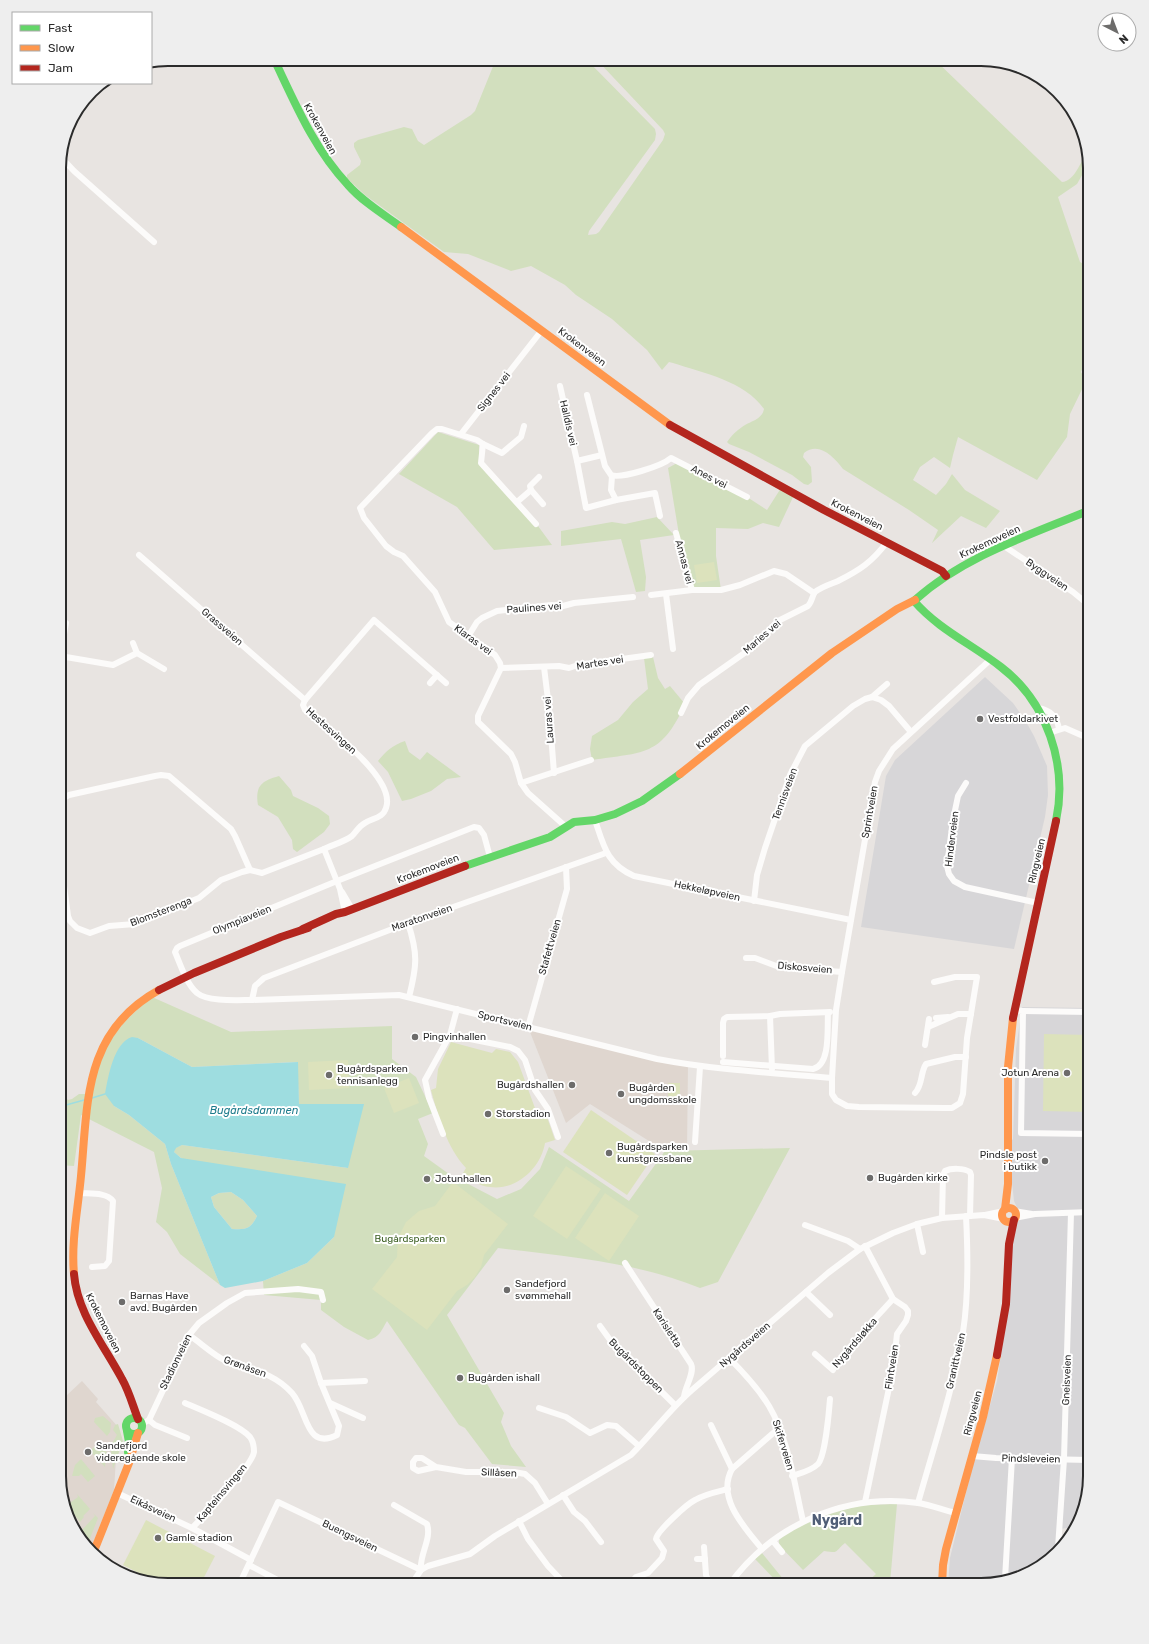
<svg xmlns="http://www.w3.org/2000/svg" width="1149" height="1644" font-family="Rubik,sans-serif">
  <style>
    .industrial { fill: #d7d6d8 }
    .education { fill: #dfd6cf }
    .green { fill: #d2dfbe }
    .pitch { fill: #dce2bc }
    .water { fill: #9edde0; fill-rule: evenodd }
    .lines { fill: none; stroke-linecap: round; stroke-linejoin: round }
    .stream { stroke: #9edde0; stroke-width: 1.5 }
    .street { stroke: #fcfbfa; stroke-width: 6 }
    .fast { stroke: #63d668; stroke-width: 8 }
    .slow { stroke: #ff974d; stroke-width: 8 }
    .jam { stroke: #b3261e; stroke-width: 8 }
    .poi-dot { fill: #6d6c6b; stroke: #fff; stroke-width: 1.5 }
    .labels { text-anchor: middle; dominant-baseline: central; stroke-width: 4; stroke-linejoin: round; paint-order: stroke }
    .street-label { font-size: 10px; fill: #2b2b2b; stroke: #fff }
    .poi-label { font-size: 10px; fill: #2b2b2b; stroke: #fff; text-anchor: start }
    .park-label { font-size: 10px; fill: #3b5f23; stroke: #fff }
    .water-label { font-size: 11px; font-style: italic; fill: #1d7b8c; stroke: #fff }
    .district-label { font-size: 14px; font-weight: bold; fill: #505e76; stroke: #fff }
    .rim { fill: none; stroke: #2b2b2b; stroke-width: 2 }
  </style>
  <rect width="100%" height="100%" fill="#e8e4e1"/>
  <g class="industrial">
    <path d="M985,677l28,26 12,17 9,16 13,30 1,29 -3,22 -31,132 -153,-22 25,-151 9,-16z"/>
    <path d="M1022,1007l68,1v469l-14,50 -17,2 -1,19 -23,23 -54,14h-33l2,-27 21,-86 26,-91 11,-73 5,-77 6,-19 -5,-11 -3,-28v-31l2,-3 3,-90z"/>
  </g>
  <g class="education">
    <path d="M528,1027l160,38 -1,86h-22l-75,-47 -24,19z"/>
    <path d="M82,1381l16,18 -2,3 22,25 -4,63 -23,58 -18,-18 -14,-54v-85l6,6z"/>
  </g>
  <g class="green">
    <path d="M496,59h90l69,70 1,5 -1,6 -66,91 -1,4 8,-1 3,-2 64,-92 2,-6 -2,-4 -67,-71h338l128,123c12,-1 17,-17 23,-26l2,-1 2,8 -12,21 -19,13 22,65 10,6v84l-9,20 5,9 -16,33 -3,23 -30,43 -79,-43 -5,18 -3,13 -16,-11 -14,10 -7,13 23,15 10,-11 6,-10 13,16 35,21 -14,17 -25,-12 -29,27 6,-13 -29,-20 -66,-41c-9,-12 -24,-28 -39,-16l-1,4 8,10 1,15 -4,3 -4,-1 -12,-9 -43,-23 -20,-8 -2,-2c4,-6 9,-11 15,-15 8,-6 20,-7 22,-18 -19,-28 -61,-36 -91,-46l-4,-1 -7,8 -15,-20 -35,-31 -36,-24 -11,-10 -34,-19 -20,5 -43,-17 -24,-2 -79,-57 -18,-17v-3l13,-10 1,-4 -7,-14v-4l4,-3 46,-13 8,2 6,12 6,4 47,-30 4,-4z"/>
    <path d="M438,432l41,13v19l59,62 14,19 -58,5 -37,-43 -58,-33z"/>
    <path d="M679,462l68,35 20,13 14,-22 13,7 -15,32 -16,-4 -15,6 -32,-1v28l5,34h-29l-9,-31 -15,-91z"/>
    <path d="M657,517l17,18 -34,5 6,37 -1,14 -9,1 -15,-53 -60,7v-15l51,-9 13,2z"/>
    <path d="M653,657l5,21 7,11 5,-3 15,18c-24,53 -41,48 -93,56l-2,-11 2,-13 26,-16 15,-18 15,-13 -4,-31z"/>
    <path d="M405,741l4,11 11,8 7,-8 34,25 -14,2 -16,12 -20,8 -9,2 -14,-29 -10,-11c8,-10 15,-16 27,-20z"/>
    <path d="M279,776l12,14 2,6 25,12 11,8 1,8 -6,8 -27,20 -4,-3 -1,-9 -14,-23 -20,-12c-3,-20 4,-24 21,-29z"/>
    <path d="M152,997l79,35 161,-6v33l24,18 17,36 -15,6 10,25 -4,12 25,18 48,25 24,-10 19,-20 9,-22 80,54 36,-50 125,-3 -72,134 -18,6c-64,-26 -134,-32 -202,-40l-51,67 57,98 -3,9 10,24 15,21 -34,-3 -27,-36 -6,-3 -72,-104c-6,10 -7,16 -19,19l-24,-13 -23,-17v-10l-57,-5 -1,-14 44,-18 27,-26 -153,-79 -7,-6 1,-4 7,-3 166,23 -42,-64h-7l-2,-42 -105,5 -54,-29 -24,68 15,9 36,29 6,20 49,121 -40,-31 -13,-22 -11,-10 6,-34 -8,-36 -73,-37 -7,51 -15,-1v-74l9,9 4,-1 7,-5h12c10,-46 24,-67 61,-97z"/>
    <path d="M231,1192l12,8 14,16c-6,13 -11,14 -25,13l-18,-22 -3,-10 8,-4z"/>
    <path d="M103,1416l8,7 -1,9 -3,4 -13,-14 1,-4z"/>
    <path d="M118,1424l5,17 -10,28 -3,-27h3l4,-7 -4,-5 2,-5z"/>
    <path d="M107,1444l-2,23 -15,-16 5,-5 2,2 4,-3 2,2z"/>
    <path d="M81,1459l14,17 -7,6 -7,-8 -2,2h-7l3,-11z"/>
    <path d="M77,1494l13,15 -7,7 1,1 -4,5 -13,-17 11,-8z"/>
    <path d="M897,1504l-7,79 -1,2h-25l12,-11 -31,-31c-12,10 -5,10 -21,8l-21,19 -24,-25v-6l3,-3 36,-20 44,-11z"/>
    <path d="M93,1513l5,5 -9,23 -7,-9v-2l13,-14z"/>
    <path d="M762,1553l26,32h-8l-25,-26z"/>
  </g>
  <g class="pitch">
    <path d="M714,562l3,18 -20,3 -3,-18z"/>
    <path d="M1044,1034l46,1v77l-47,-1z"/>
    <path d="M451,1042l41,11 4,-4 14,3 8,10 21,57 8,-2 8,23 -10,3c-4,25 -29,48 -55,44 -11,-1 -19,-7 -27,-14l3,-5c-19,-20 -28,-52 -35,-78l5,-2 2,-19z"/>
    <path d="M348,1060l1,28 -40,2 -1,-28z"/>
    <path d="M409,1078l10,25 -25,10 -10,-25z"/>
    <rect x="668" y="1083" width="12" height="19"/>
    <path d="M591,1110l64,44 -28,41 -64,-43z"/>
    <path d="M566,1166l35,23 -34,50 -34,-23z"/>
    <path d="M453,1182l55,42 -24,31 -3,12 -6,10 -8,8 -10,6 -30,39 -55,-41 25,-32 1,-19 8,-16 13,-11 16,-5z"/>
    <path d="M605,1193l34,23 -30,45 -34,-23z"/>
    <path d="M146,1520l69,36 -15,29h-38l-39,-20z"/>
  </g>
  <path class="water" d="M132,1037l6,1 54,29 106,-5 1,42h65l-16,64 -166,-23 -6,3 -2,4 7,6 165,26 -12,53 -27,26 -44,18 -38,7 -5,-3 -49,-121 -6,-20 -36,-29 -15,-9 -9,-12c3,-17 9,-52 27,-57zM231,1192l12,8 14,16c-6,13 -11,14 -25,13l-18,-22 -3,-10 8,-4z"/>
  <g class="lines">
    <g class="stream">
      <path d="M92,1098l13,-4"/>
      <path d="M59,1107l25,-7"/>
    </g>
    <g class="street">
      <path d="M60,156l14,15 80,71"/>
      <path d="M560,386l17,75 25,-6"/>
      <path d="M587,395l18,71 6,9c10,4 51,-9 60,-17l76,39"/>
      <path d="M461,434l81,-104"/>
      <path d="M483,444l19,9 19,-16 3,-11"/>
      <path d="M577,461l9,47 30,-8 39,-7 5,23"/>
      <path d="M612,476l-1,14 5,10"/>
      <path d="M539,477l-9,9 1,4 12,14"/>
      <path d="M517,502l14,-12"/>
      <path d="M1084,513l2,6 4,3"/>
      <path d="M536,524l-55,-61 2,-19 -6,-4 -35,-11h-5l-5,4 -72,75 4,10 22,28 8,6 9,4 32,36 14,30 46,33 5,8 1,5 -23,48v6l33,32 4,8 6,21 7,10 37,33"/>
      <path d="M676,533l16,57"/>
      <path d="M1004,546l69,46 17,14"/>
      <path d="M139,555l166,145"/>
      <path d="M666,594l7,55"/>
      <path d="M651,595l41,-5h29l19,-5 34,-14 12,3 28,19"/>
      <path d="M66,623l-6,33 53,9 24,-12"/>
      <path d="M469,635l8,-13 5,-4 15,-7 54,-6 12,1 11,-3 59,-6"/>
      <path d="M133,643l4,10 27,16"/>
      <path d="M544,667l5,41 5,65"/>
      <path d="M501,668l58,-2 10,2 9,-3 73,-10"/>
      <path d="M430,683l7,-8"/>
      <path d="M872,697l15,-13"/>
      <path d="M1038,708c13,2 19,9 21,21"/>
      <path d="M681,713l7,-15 11,-13 54,-38 25,-26 30,-15c4,-4 4,-10 7,-14 6,-5 16,-8 23,-11 22,-11 34,-19 49,-39"/>
      <path d="M1049,733l16,-5 25,11"/>
      <path d="M521,783l70,-23"/>
      <path d="M966,783l-8,13 -5,24 -6,46 2,8 5,7 11,6 73,16"/>
      <path d="M59,801l10,-6 86,-19 6,-1 8,1 62,53 4,7 15,34"/>
      <path d="M595,820c9,27 12,44 39,56l217,44"/>
      <path d="M59,849l9,67 2,5 7,7 13,5 19,-7 26,-2 64,-26 22,-18 21,-8 8,-2 12,3 62,-24"/>
      <path d="M490,857l-6,-22 -5,-7 -5,-1 -137,54 -157,65 -3,2 -2,4c6,14 11,31 22,41 11,9 41,7 55,7l147,-5 258,64c58,11 116,14 175,19"/>
      <path d="M342,892l10,17"/>
      <path d="M754,901l3,-26 8,-27 25,-73 15,-29 48,-40 12,-7 7,-2 9,3 8,6 22,26"/>
      <path d="M345,912l-5,-23 -16,-40c8,-4 20,-7 28,-13 4,-4 7,-10 13,-13 8,-5 18,-5 21,-15 11,-30 -61,-82 -81,-98l-2,-5 2,-5 69,-80 72,63"/>
      <path d="M408,923c10,31 9,42 1,74"/>
      <path d="M746,958h9l24,9 63,5"/>
      <path d="M934,982l21,-5h22l-10,61 -4,56 -3,9 -8,5h-7l-86,-1 -12,-1 -11,-6 -4,-6v-16l4,-68 6,-38 33,-190 4,-11 14,-22 97,-89"/>
      <path d="M252,1000l3,-14 9,-8 144,-55 198,-70"/>
      <path d="M1015,1010l8,1 -2,122 69,1"/>
      <path d="M1023,1011l67,1"/>
      <path d="M770,1016l2,53"/>
      <path d="M936,1018l12,-1"/>
      <path d="M528,1027l39,-138 -1,-22"/>
      <path d="M928,1027l30,-13h13"/>
      <path d="M450,1035l60,12 8,4 7,9 10,30 13,19 10,28"/>
      <path d="M925,1045l4,-26"/>
      <path d="M723,1056v-33l1,-4 3,-2 43,-1 10,-2 50,-2"/>
      <path d="M723,1062l90,7c18,-4 14,-41 15,-56"/>
      <path d="M915,1093c8,-8 5,-20 11,-29l29,-7h11"/>
      <path d="M443,1134l-14,-36 -4,-18 25,-45 7,-26"/>
      <path d="M695,1142l5,-75"/>
      <path d="M79,1193c11,1 27,-1 34,8l-4,60 -4,5 -13,1"/>
      <path d="M1014,1211l18,3"/>
      <path d="M985,1215l19,-4"/>
      <path d="M942,1218l1,-43 2,-4c6,-3 19,-3 25,1l1,3 -1,41"/>
      <path d="M1015,1218l20,-4 55,-2"/>
      <path d="M917,1224l6,28"/>
      <path d="M805,1225l43,16 12,8"/>
      <path d="M625,1263l66,101c4,9 -6,22 -7,33"/>
      <path d="M806,1292l24,23"/>
      <path d="M600,1326l13,18 62,61"/>
      <path d="M189,1335c12,8 24,20 37,26 25,10 46,10 66,32 16,18 13,58 45,42l2,-9 -18,-43 -9,-27 -8,-10"/>
      <path d="M815,1354l18,16 2,-4 35,-42 23,-25"/>
      <path d="M729,1358c15,15 29,30 40,48 20,34 25,77 34,115"/>
      <path d="M321,1383l44,-2"/>
      <path d="M185,1403c16,7 55,22 65,34 3,4 4,10 4,15 -2,14 -50,64 -62,76"/>
      <path d="M330,1403l33,15"/>
      <path d="M539,1408l27,9 24,16 17,-8 9,1 23,20"/>
      <path d="M149,1420l6,5 32,13"/>
      <path d="M142,1424l7,-4 40,-85 10,-12 28,-20 18,-10 53,-4 23,3 2,8"/>
      <path d="M711,1425l21,44"/>
      <path d="M972,1456l24,2 94,2"/>
      <path d="M436,1467l-18,4 -5,-3v-6l3,-4h6l14,9 30,5h48l11,2 10,9 13,21"/>
      <path d="M792,1476c9,-3 19,-5 26,-12 7,-8 11,-52 12,-65"/>
      <path d="M117,1493l75,35 59,32"/>
      <path d="M563,1495l11,17 11,9 16,21"/>
      <path d="M865,1502l28,-133 4,-35 9,-13 2,-6v-4l-3,-4 -12,-8 -28,-53"/>
      <path d="M918,1503c16,-57 35,-113 45,-171 6,-38 5,-78 3,-116"/>
      <path d="M394,1505l33,19c5,15 -8,31 -6,46"/>
      <path d="M519,1521l9,18 20,27 18,19"/>
      <path d="M773,1541l9,11"/>
      <path d="M704,1547l2,28 4,10"/>
      <path d="M1058,1548l6,-89 7,-246"/>
      <path d="M762,1549c-17,-21 -46,-51 -30,-80l47,-41"/>
      <path d="M697,1559h8"/>
      <path d="M249,1565l38,20"/>
      <path d="M1005,1579l7,-121"/>
      <path d="M239,1585l39,-83 143,68"/>
      <path d="M411,1585l10,-15 7,-4 42,-12 25,-18 136,-81c21,-21 38,-45 61,-65l136,-117 32,-24 33,-16 24,-9 25,-6 42,-3 20,4"/>
      <path d="M629,1585l7,-8 12,-4 14,-15 2,-7 -8,-12c1,-8 31,-35 39,-39 10,-6 21,-8 33,-11"/>
      <path d="M729,1585c43,-60 116,-92 189,-82 13,2 25,7 38,10"/>
    </g>
    <g class="fast">
      <path d="M274,59c21,44 40,90 74,126 15,17 35,29 53,42"/>
      <path d="M915,600c49,-44 115,-65 175,-90"/>
      <path d="M914,601c24,28 59,44 87,66 46,35 67,98 55,154"/>
      <path d="M465,866l85,-29 24,-15 21,-2 20,-6 27,-13 38,-27"/>
      <circle cx="134" cy="1426" r="8"/>
      <path d="M127,1431l2,11 -1,10"/>
    </g>
    <g class="slow">
      <path d="M401,227l269,198"/>
      <path d="M680,774l152,-121 65,-44 18,-9"/>
      <circle cx="1009" cy="1215" r="7"/>
      <path d="M1005,1209l3,-25v-117l5,-49"/>
      <path d="M74,1274c-3,-33 4,-65 7,-98 7,-74 2,-144 78,-186"/>
      <path d="M94,1551l35,-88 9,-30"/>
      <path d="M942,1585l1,-20 3,-16 37,-132 14,-62"/>
    </g>
    <g class="jam">
      <path d="M670,425l154,85 118,61 4,5"/>
      <path d="M303,929l33,-15 9,-2 120,-46"/>
      <path d="M159,990l35,-17 87,-36 27,-9"/>
      <path d="M1013,1018l43,-197"/>
      <path d="M74,1274c3,39 30,71 48,105 7,12 11,27 16,40"/>
      <path d="M997,1355l9,-51 3,-60 5,-24"/>
    </g>
  </g>
  <g class="poi-dot">
    <circle cx="980" cy="719" r="4"/>
    <circle cx="415" cy="1037" r="4"/>
    <circle cx="1067" cy="1073" r="4"/>
    <circle cx="329" cy="1075" r="4"/>
    <circle cx="572" cy="1085" r="4"/>
    <circle cx="621" cy="1094" r="4"/>
    <circle cx="488" cy="1114" r="4"/>
    <circle cx="609" cy="1153" r="4"/>
    <circle cx="1045" cy="1161" r="4"/>
    <circle cx="870" cy="1178" r="4"/>
    <circle cx="427" cy="1179" r="4"/>
    <circle cx="507" cy="1290" r="4"/>
    <circle cx="122" cy="1302" r="4"/>
    <circle cx="460" cy="1378" r="4"/>
    <circle cx="88" cy="1452" r="4"/>
    <circle cx="158" cy="1538" r="4"/>
  </g>
  <g class="labels">
    <g class="street-label">
      <text transform="translate(320 129) rotate(61)">Krokenveien</text>
      <text transform="translate(582 347) rotate(37)">Krokenveien</text>
      <text transform="translate(494 392) rotate(-52)">Signes vei</text>
      <text transform="translate(568 423) rotate(77)">Halldis vei</text>
      <text transform="translate(709 477) rotate(27)">Anes vei</text>
      <text transform="translate(857 515) rotate(27)">Krokenveien</text>
      <text transform="translate(990 542) rotate(-25)">Krokemoveien</text>
      <text transform="translate(684 562) rotate(75)">Annas vei</text>
      <text transform="translate(1047 575) rotate(34)">Byggveien</text>
      <text transform="translate(534 608) rotate(-4)">Paulines vei</text>
      <text transform="translate(222 627) rotate(41)">Grassveien</text>
      <text transform="translate(762 637) rotate(-41)">Maries vei</text>
      <text transform="translate(473 640) rotate(36)">Klaras vei</text>
      <text transform="translate(600 663) rotate(-9)">Martes vei</text>
      <text transform="translate(549 720) rotate(-94)">Lauras vei</text>
      <text transform="translate(723 727) rotate(-39)">Krokemoveien</text>
      <text transform="translate(331 731) rotate(42)">Hestesvingen</text>
      <text transform="translate(785 794) rotate(-70)">Tennisveien</text>
      <text transform="translate(870 812) rotate(-80)">Sprintveien</text>
      <text transform="translate(952 839) rotate(-83)">Hinderveien</text>
      <text transform="translate(1037 861) rotate(-77)">Ringveien</text>
      <text transform="translate(428 869) rotate(-21)">Krokemoveien</text>
      <text transform="translate(707 891) rotate(12)">Hekkeløpveien</text>
      <text transform="translate(161 912) rotate(-21)">Blomsterenga</text>
      <text transform="translate(422 918) rotate(-19)">Maratonveien</text>
      <text transform="translate(242 920) rotate(-22)">Olympiaveien</text>
      <text transform="translate(550 947) rotate(-74)">Stafettveien</text>
      <text transform="translate(805 968) rotate(5)">Diskosveien</text>
      <text transform="translate(505 1021) rotate(14)">Sportsveien</text>
      <text transform="translate(103 1323) rotate(63)">Krokemoveien</text>
      <text transform="translate(667 1328) rotate(57)">Karisletta</text>
      <text transform="translate(855 1343) rotate(-49)">Nygårdsløkka</text>
      <text transform="translate(745 1345) rotate(-41)">Nygårdsveien</text>
      <text transform="translate(956 1361) rotate(-77)">Granittveien</text>
      <text transform="translate(176 1362) rotate(-64)">Stadionveien</text>
      <text transform="translate(636 1366) rotate(45)">Bugårdstoppen</text>
      <text transform="translate(245 1367) rotate(20)">Grønåsen</text>
      <text transform="translate(892 1367) rotate(-81)">Flintveien</text>
      <text transform="translate(1067 1380) rotate(-88)">Gneisveien</text>
      <text transform="translate(973 1413) rotate(-75)">Ringveien</text>
      <text transform="translate(783 1445) rotate(73)">Skiferveien</text>
      <text transform="translate(1031 1459) rotate(1)">Pindsleveien</text>
      <text transform="translate(499 1473) rotate(2)">Sillåsen</text>
      <text transform="translate(222 1493) rotate(-50)">Kapteinsvingen</text>
      <text transform="translate(153 1509) rotate(25)">Eikåsveien</text>
      <text transform="translate(350 1536) rotate(26)">Buengsveien</text>
    </g>
    <g class="poi-label">
      <text x="988" y="719">Vestfoldarkivet</text>
      <text x="423" y="1037">Pingvinhallen</text>
      <text x="337" y="1069">Bugårdsparken<tspan x="337" dy="12">tennisanlegg</tspan></text>
      <text x="1059" y="1073" text-anchor="end">Jotun Arena</text>
      <text x="564" y="1085" text-anchor="end">Bugårdshallen</text>
      <text x="629" y="1088">Bugården<tspan x="629" dy="12">ungdomsskole</tspan></text>
      <text x="496" y="1114">Storstadion</text>
      <text x="617" y="1147">Bugårdsparken<tspan x="617" dy="12">kunstgressbane</tspan></text>
      <text x="1037" y="1155" text-anchor="end">Pindsle post<tspan x="1037" dy="12">i butikk</tspan></text>
      <text x="878" y="1178">Bugården kirke</text>
      <text x="435" y="1179">Jotunhallen</text>
      <text x="515" y="1284">Sandefjord<tspan x="515" dy="12">svømmehall</tspan></text>
      <text x="130" y="1296">Barnas Have<tspan x="130" dy="12">avd. Bugården</tspan></text>
      <text x="468" y="1378">Bugården ishall</text>
      <text x="96" y="1446">Sandefjord<tspan x="96" dy="12">videregående skole</tspan></text>
      <text x="166" y="1538">Gamle stadion</text>
    </g>
    <g class="park-label">
      <text x="410" y="1239">Bugårdsparken</text>
    </g>
    <g class="water-label">
      <text x="254" y="1110">Bugårdsdammen</text>
    </g>
    <g class="district-label">
      <text x="837" y="1520">Nygård</text>
    </g>
  </g>
  <path d="M0 0H1149V1644H0ZM168 66H981A102 102 0 0 1 1083 168V1476A102 102 0 0 1 981 1578H168A102 102 0 0 1 66 1476V168A102 102 0 0 1 168 66Z" fill="#eee" fill-rule="evenodd"/>
  <path class="rim" d="M168 66H981A102 102 0 0 1 1083 168V1476A102 102 0 0 1 981 1578H168A102 102 0 0 1 66 1476V168A102 102 0 0 1 168 66Z"/>
  <rect x="12" y="12" width="140" height="72" fill="#ffffff" stroke="#aaaaaa"/>
  <rect x="20" y="25" width="20" height="6" fill="#63d668" stroke="#aaaaaa"/>
  <text x="48" y="32" font-size="12" fill="#2b2b2b">Fast</text>
  <rect x="20" y="45" width="20" height="6" fill="#ff974d" stroke="#aaaaaa"/>
  <text x="48" y="52" font-size="12" fill="#2b2b2b">Slow</text>
  <rect x="20" y="65" width="20" height="6" fill="#b3261e" stroke="#aaaaaa"/>
  <text x="48" y="72" font-size="12" fill="#2b2b2b">Jam</text>
  <g transform="translate(1117 32) rotate(138)"><circle r="19" fill="#ffffff" stroke="#aaaaaa"/>
  <path d="M0-3L7 15L0 10L-7 15Z" fill="#6d6c6b"/>
  <text y="-6" font-size="11" font-weight="bold" text-anchor="middle" fill="#2b2b2b">N</text>
  </g>
</svg>
